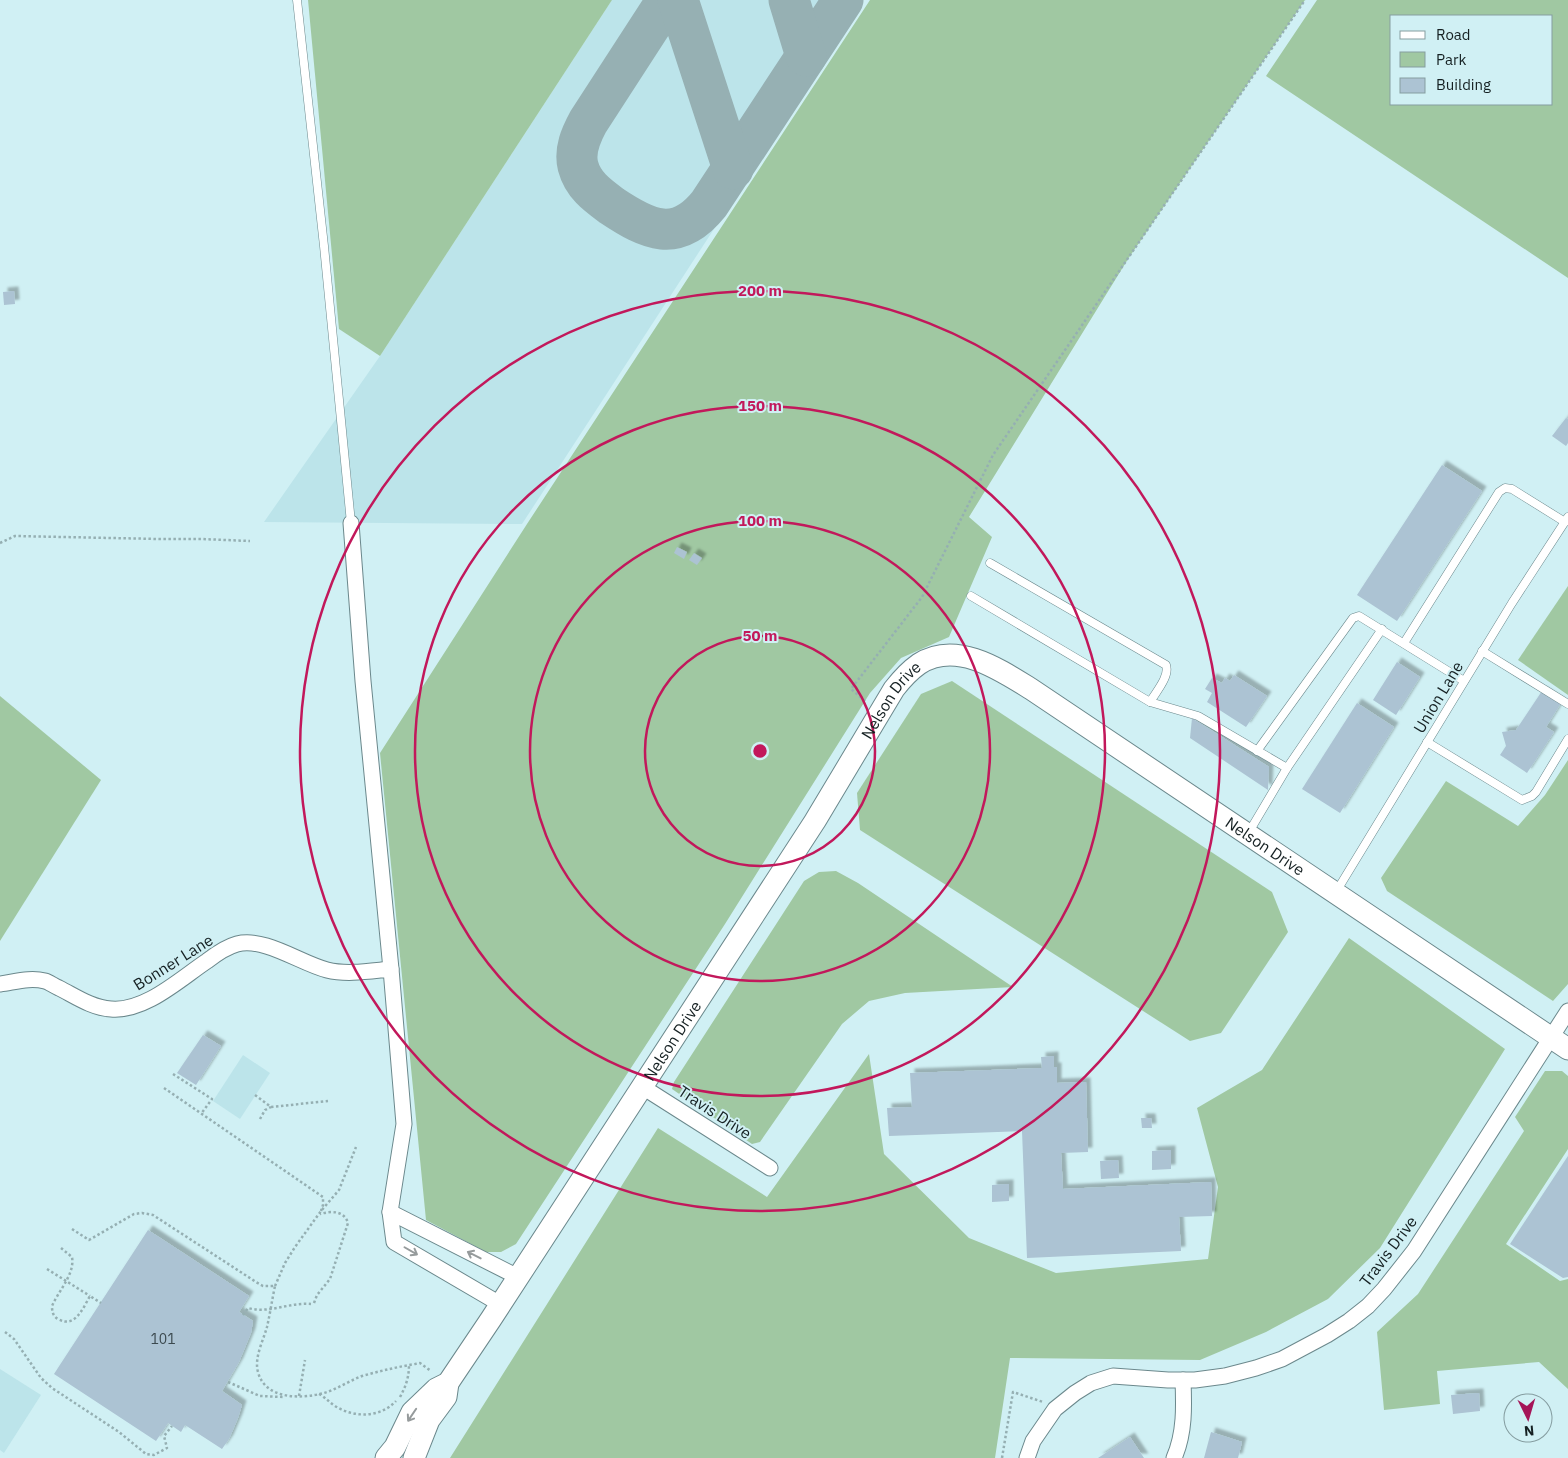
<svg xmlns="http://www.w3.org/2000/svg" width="1568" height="1458" font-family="'IBM Plex Sans',sans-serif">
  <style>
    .built { fill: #bce4ea }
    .green { fill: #a0c8a2; fill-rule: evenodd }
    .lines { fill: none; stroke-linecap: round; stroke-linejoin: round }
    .taxiway { stroke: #96b0b3; stroke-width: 41 }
    .building { fill: #acc3d3; filter: url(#shadow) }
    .lane-casing { stroke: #6b888c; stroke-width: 9 }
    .street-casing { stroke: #6b888c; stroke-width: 17 }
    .secondary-casing { stroke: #6b888c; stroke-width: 23 }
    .path { stroke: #95afb2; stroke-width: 2.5; stroke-dasharray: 2.5 2.5; stroke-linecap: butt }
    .lane { stroke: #fff; stroke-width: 8 }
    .street { stroke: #fff; stroke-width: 15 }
    .secondary { stroke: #fff; stroke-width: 21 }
    .oneway { stroke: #969b9c }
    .ring { fill: none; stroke: #c2185b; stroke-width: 2.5 }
    .labels { text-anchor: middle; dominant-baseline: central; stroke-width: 4; stroke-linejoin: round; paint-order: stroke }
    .number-label { font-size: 14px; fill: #3b494e }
    .street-label { font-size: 16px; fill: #152022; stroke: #d0f0f4 }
    .centre { fill: #c2185b; stroke: #d0f0f4; stroke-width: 2.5 }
    .ring-label { font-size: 15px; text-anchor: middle; font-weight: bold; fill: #c2185b; stroke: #d0f0f4; stroke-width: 4; stroke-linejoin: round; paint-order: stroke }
  </style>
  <defs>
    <filter id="shadow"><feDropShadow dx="4.5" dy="-4.5" stdDeviation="1" flood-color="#0004"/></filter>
  </defs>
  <rect width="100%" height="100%" fill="#d0f0f4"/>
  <g class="built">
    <path d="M612,0h251l-341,524 -258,-2 116,-166z"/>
    <path d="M243,1055l27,18 -30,46 -27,-18z"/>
    <path d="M0,1369l41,26 -37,58 -4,-3z"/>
  </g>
  <g class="green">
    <path d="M308,0h304l-232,356 -41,-27z"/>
    <path d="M870,0h435l-177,259 -159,258 23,20 -43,100 -48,21 -31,35 -145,231 -209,320 -15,8h-15l-60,-32 -46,-467 147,-229z"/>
    <path d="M1317,0h251v278l-302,-202zM1392,16h160v88h-160z"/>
    <path d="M1568,586v109l-50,-35z"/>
    <path d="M952,681l320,211 16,40 -67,101 -31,8 -330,-211 -3,-37 64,-99z"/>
    <path d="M0,696l101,84 -101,161z"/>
    <path d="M1568,760v224l-15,17 -166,-110 -6,-13 65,-97 72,45 27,-31z"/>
    <path d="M836,871l22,12 155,104 -108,6 -36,8 -27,23 -82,118 -8,2 -80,-55 2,-7 130,-201 15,-9z"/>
    <path d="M1349,938l156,111 -125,199 -52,51 -62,33 -66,28 -190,-2 -15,100h-545l208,-330 109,69 102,-143 15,100 85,84 87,35 152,-14 10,-72 -21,-79 65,-38z"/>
    <path d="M1545,1071h17l6,5v73l-62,95 54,37 8,-2v110l-29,-27 -102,9 3,33 -56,6 -7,-78 41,-38 106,-163 -9,-14z"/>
  </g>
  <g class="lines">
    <g class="taxiway">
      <path d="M667,0l-79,122c-7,13 -14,28 -10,44 5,19 19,29 34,40 36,24 65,38 97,-2l134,-204"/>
      <path d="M678,0l55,169"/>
      <path d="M789,0l17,56"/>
    </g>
  </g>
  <g class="building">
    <path d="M14,291l1,13 -11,1 -1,-13z"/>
    <path d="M1566,418l2,1v24l-2,3 -14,-10z"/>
    <path d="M1442,465l40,26 -85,130 -40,-26z"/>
    <path d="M677,547l10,5 -3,7 -10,-6z"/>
    <path d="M694,553l8,5 -5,7 -8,-5z"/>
    <path d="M1397,662l23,15 -24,38 -23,-15z"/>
    <path d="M1234,675l33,21 -21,31 -39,-25 5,-9 -7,-4 7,-11 10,5 3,-5 5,3z"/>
    <path d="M1542,691l19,12 -15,24 8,5 -27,41 -27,-18 6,-9 -4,-14 14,-2z"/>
    <path d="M1357,703l37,24 -54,86 -38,-24z"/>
    <path d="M1192,718l77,49 -1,23 -78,-52z"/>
    <path d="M203,1035l18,11 -25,39 -19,-12z"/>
    <path d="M1054,1056v11h3v16l29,-1 2,70 -27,1 2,36 148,-7 1,34 -33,1 2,34 -154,7 -5,-127 -133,5 -2,-28 25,-1 -2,-34 132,-5 -1,-11z"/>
    <path d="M1141,1118h10l1,10h-10z"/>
    <path d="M1171,1150v19l-19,1v-19z"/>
    <path d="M1568,1156v121l-5,1 -53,-34z"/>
    <path d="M1118,1160l1,18 -18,1 -1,-18z"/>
    <path d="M1009,1184v17l-17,1v-17z"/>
    <path d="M148,1230l101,66 -10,16 14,9 -2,12 -12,29 -17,29 20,14 -4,13 -9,21 -7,10 -37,-24 -4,7 -13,-9 -12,18 -102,-67z"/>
    <path d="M1479,1393l1,18 -27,3 -2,-19z"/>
    <path d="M1211,1432l31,10 -4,16h-34z"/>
    <path d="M1130,1437l14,21h-46z"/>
  </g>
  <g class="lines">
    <g class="lane-casing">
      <g id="lane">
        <path d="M297,0l27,246 27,277"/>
        <path d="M990,563l176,102c4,11 -10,27 -16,37"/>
        <path d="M971,596l179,106 48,14 89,52"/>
        <path d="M1404,643l95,-151 6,-4 7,1 53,33"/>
        <path d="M1482,651l86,53"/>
        <path d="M1427,742l95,58 10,-4 4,-4 32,-53"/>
        <path d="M1257,751l96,-133 6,-2 105,65"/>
        <path d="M1249,832l38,-64 95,-139"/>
        <path d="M1336,892l176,-289 56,-86"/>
      </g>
    </g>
    <g class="street-casing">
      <g id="street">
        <path d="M351,523l12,158 28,288"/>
        <path d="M0,984c15,-2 30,-7 45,-3 4,1 9,5 14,7 16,8 33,20 52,21 34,3 69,-30 96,-48 9,-7 19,-14 30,-17 28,-7 63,19 90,26 20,5 43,1 64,-1l13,155 -14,88 4,30 106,62"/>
        <path d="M641,1086l129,82"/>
        <path d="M390,1212l128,65"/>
        <path d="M1027,1458l6,-17 22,-32 20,-16 16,-10 22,-7 55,4h27l30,-4 31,-8 26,-9 45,-24 22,-14 19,-15 16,-17 30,-38 154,-240"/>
        <path d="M1174,1458c11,-25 10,-52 9,-78"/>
      </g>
    </g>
    <g class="secondary-casing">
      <g id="secondary">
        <path id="s1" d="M386,1458l9,-11 17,-35 24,-23 12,-6 43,-64 324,-498 79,-132c7,-9 15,-18 25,-25 37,-24 80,5 112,25l537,360"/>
        <path d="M414,1458l15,-38 17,-23 2,-14"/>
      </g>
    </g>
    <g class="path">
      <path d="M0,543l15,-7 144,3h42l49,2"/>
      <path d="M865,701l-14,-12 71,-92 71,-142 312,-455"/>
      <path d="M173,1074l39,25 -11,15"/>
      <path d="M164,1088l159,109v8l-2,6"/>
      <path d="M255,1095l16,12 57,-6"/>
      <path d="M260,1119l5,-9 6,-3"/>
      <path d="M72,1229l17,11 45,-26 8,-1 11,2 103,67 7,4h12c-3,14 -5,28 -8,41 -4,14 -13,31 -9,45 7,28 44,27 66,21 13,-4 25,-12 38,-17 18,-5 35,-9 53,-12l5,-1 11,8"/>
      <path d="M61,1248l11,9c3,17 -13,33 -20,49 0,6 1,10 6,13 17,10 25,-11 32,-23l11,7"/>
      <path d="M47,1269l43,27"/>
      <path d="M275,1286l10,-23 10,-16 26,-36 18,-21 17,-43"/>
      <path d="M314,1303l3,-8 13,-16 18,-56c-4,-13 -17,-12 -28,-9"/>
      <path d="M243,1315l5,-7c22,6 41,-6 63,-4"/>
      <path d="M5,1332l9,7 27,39 11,10 67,44 27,22 8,1 13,-7 -3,-12 8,-10"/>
      <path d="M228,1382l32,14 23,1"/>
      <path d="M319,1394c6,3 10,8 16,12 19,12 45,12 61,-5"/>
      <path d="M299,1396l6,-36"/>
      <path d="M400,1397c6,-11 9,-20 9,-32"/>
      <path d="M1002,1458l11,-66 30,10"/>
    </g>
    <use href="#lane" class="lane"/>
    <use href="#street" class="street"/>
    <use href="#secondary" class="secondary"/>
  </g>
  <defs><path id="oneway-shaft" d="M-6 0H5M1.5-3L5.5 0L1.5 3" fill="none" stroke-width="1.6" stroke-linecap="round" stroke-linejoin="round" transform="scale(1.25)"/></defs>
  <g class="oneway">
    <use href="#oneway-shaft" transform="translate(411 1251) rotate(30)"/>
    <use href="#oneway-shaft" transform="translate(474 1255) rotate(-153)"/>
    <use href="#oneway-shaft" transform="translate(412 1415) rotate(124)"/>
  </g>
  <g class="ring">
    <circle cx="760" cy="751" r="115"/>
    <circle cx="760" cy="751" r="230"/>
    <circle cx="760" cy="751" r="345"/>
    <circle cx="760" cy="751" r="460"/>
  </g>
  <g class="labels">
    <g class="number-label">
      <text x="163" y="1339">101</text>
    </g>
    <g class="street-label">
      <text transform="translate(1438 697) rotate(-59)">Union Lane</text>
      <text stroke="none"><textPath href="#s1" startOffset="914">Nelson Drive</textPath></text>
      <text stroke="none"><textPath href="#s1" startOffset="1364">Nelson Drive</textPath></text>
      <text transform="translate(173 962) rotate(-32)">Bonner Lane</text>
      <text stroke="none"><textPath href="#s1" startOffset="509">Nelson Drive</textPath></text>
      <text transform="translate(715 1112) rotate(33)">Travis Drive</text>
      <text transform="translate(1388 1251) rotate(-53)">Travis Drive</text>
    </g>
  </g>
  <circle cx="760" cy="751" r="8" class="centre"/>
  <g class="ring-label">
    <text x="760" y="296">200 m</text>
    <text x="760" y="411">150 m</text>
    <text x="760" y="526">100 m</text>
    <text x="760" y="641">50 m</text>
  </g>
  <rect x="1390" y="15" width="162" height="90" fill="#d0f0f4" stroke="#859da0"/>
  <rect x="1400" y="31" width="25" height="8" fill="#ffffff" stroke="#859da0"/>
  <text x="1436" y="40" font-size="15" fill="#152022">Road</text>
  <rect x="1400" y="52" width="25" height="15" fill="#a0c8a2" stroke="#859da0"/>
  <text x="1436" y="65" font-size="15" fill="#152022">Park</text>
  <rect x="1400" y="78" width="25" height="15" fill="#acc3d3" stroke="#859da0"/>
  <text x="1436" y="90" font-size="15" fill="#152022">Building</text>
  <g transform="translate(1528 1418) rotate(175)"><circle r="24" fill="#d0f0f4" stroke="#859da0"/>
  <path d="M0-4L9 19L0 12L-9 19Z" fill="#a51558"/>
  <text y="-8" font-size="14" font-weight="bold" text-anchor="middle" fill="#152022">N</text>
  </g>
</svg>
